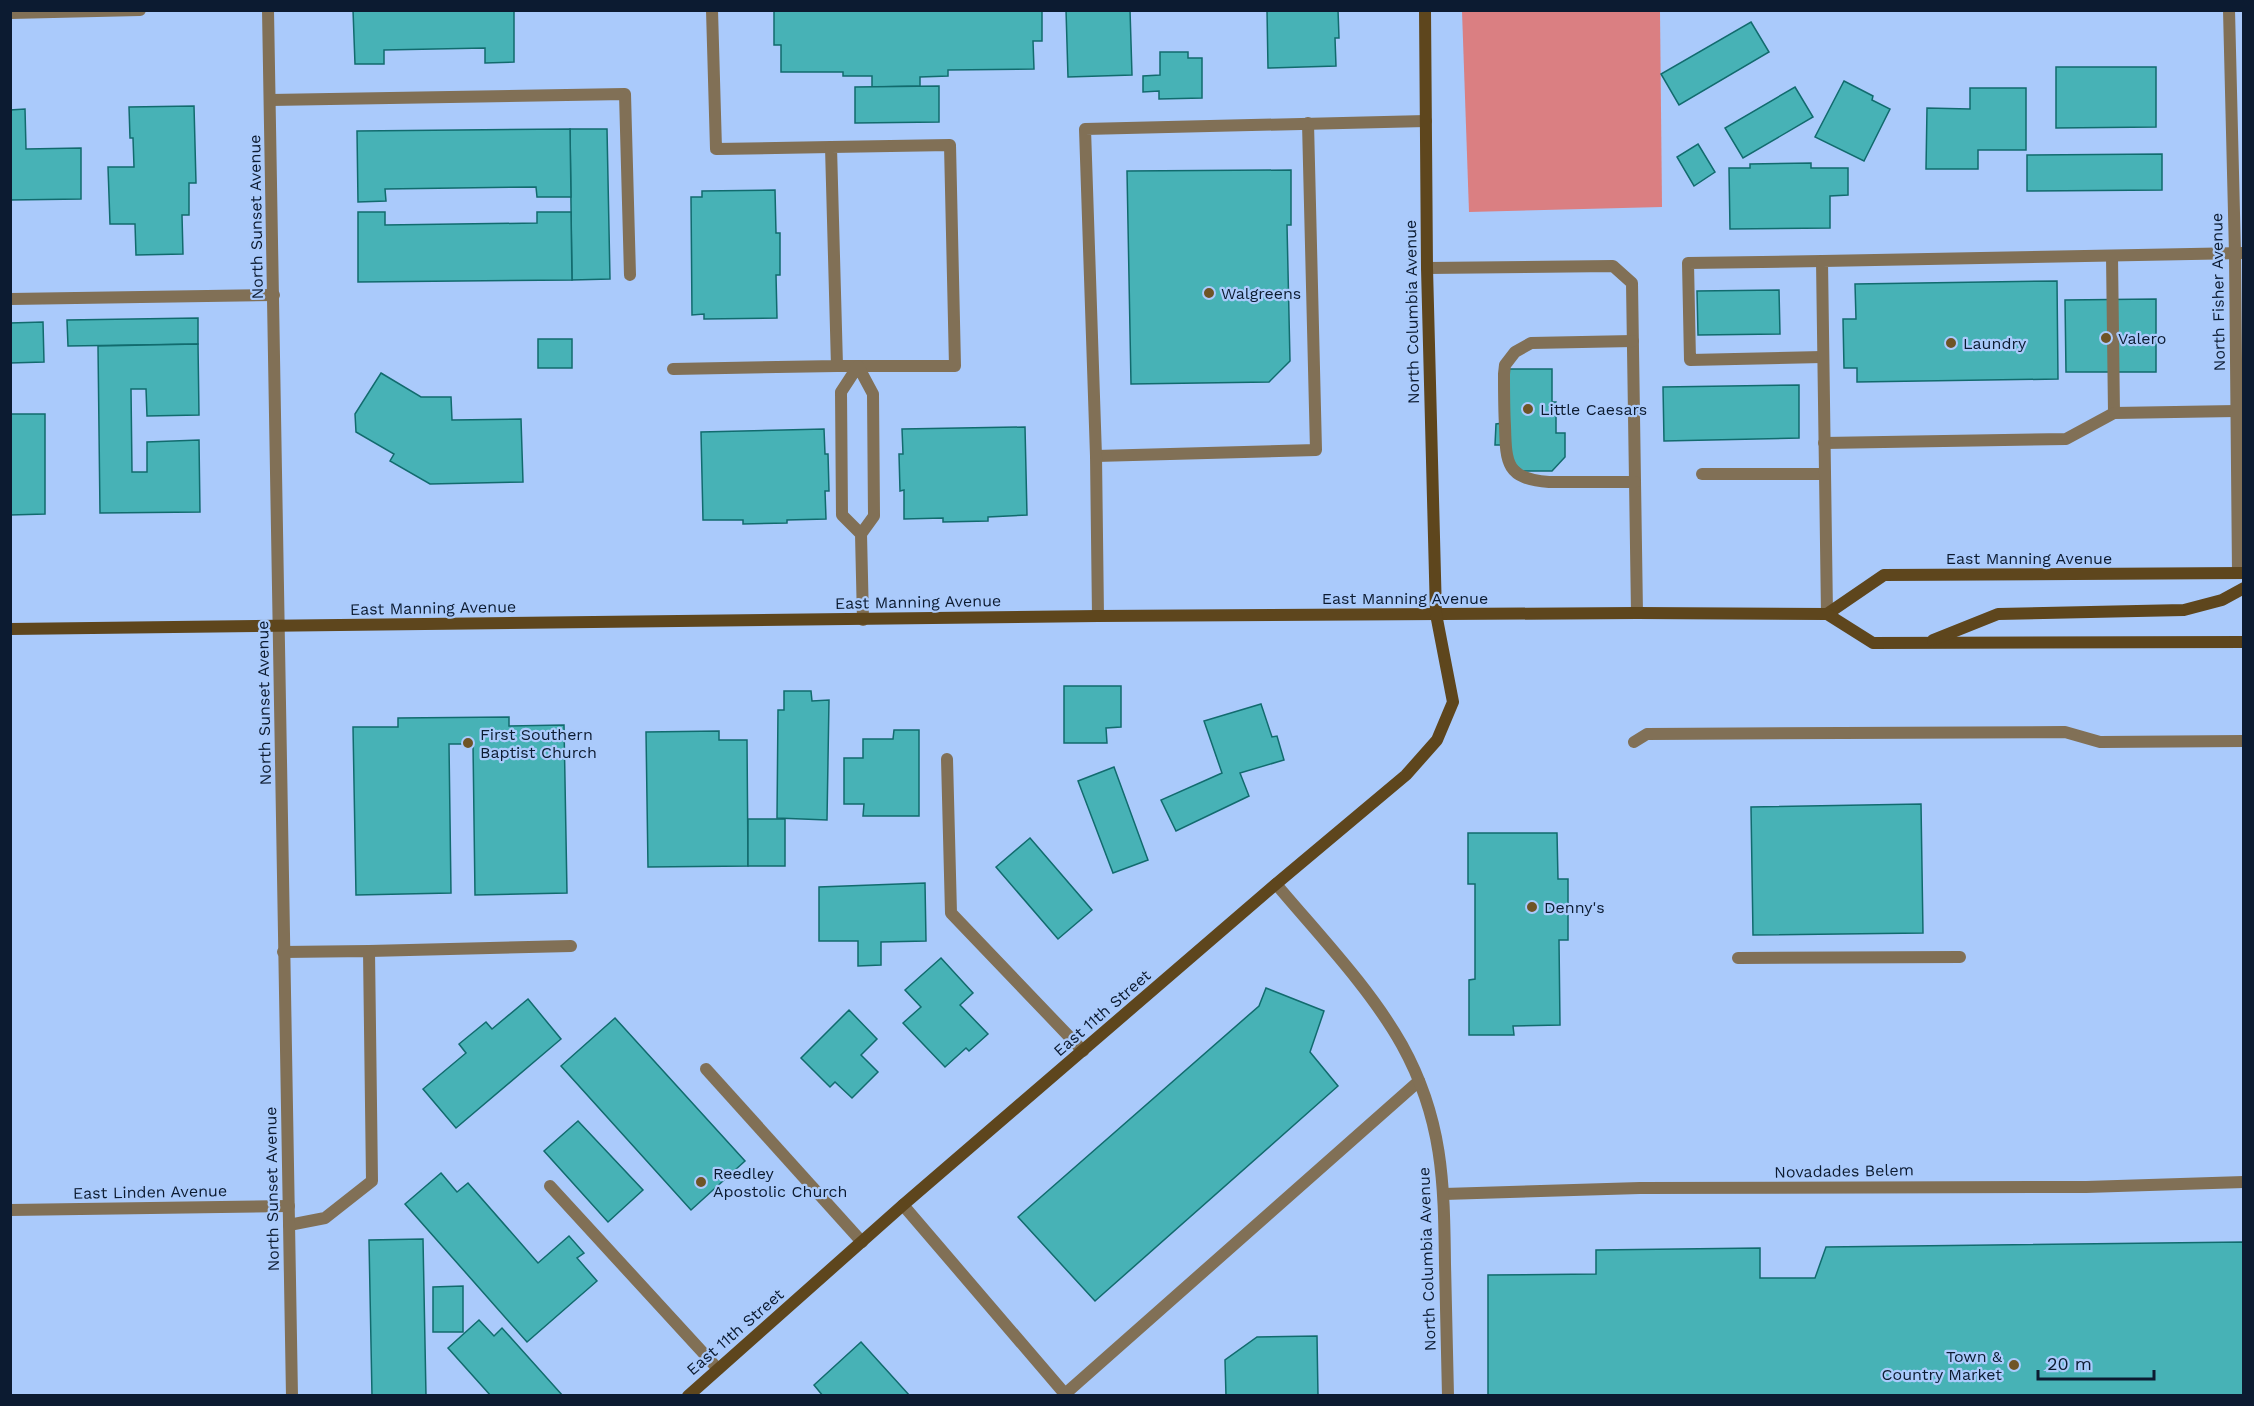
<svg xmlns="http://www.w3.org/2000/svg" width="2254" height="1406" font-family="'Work Sans',sans-serif">
  <style>
    .green { fill: #da7f82 }
    .building { fill: #47b2b6; stroke: #126b6e; stroke-width: 1.5 }
    .lines { fill: none; stroke-linecap: round; stroke-linejoin: round }
    .lane { stroke: #817056; stroke-width: 12 }
    .street { stroke: #817056; stroke-width: 12 }
    .secondary { stroke: #5e461d; stroke-width: 12 }
    .poi-dot { fill: #6f5426; stroke: #aacafb; stroke-width: 2 }
    .labels { text-anchor: middle; dominant-baseline: central; stroke-width: 4.5; stroke-linejoin: round; paint-order: stroke }
    .street-label { font-size: 16px; fill: #0c1b31; stroke: #aacafb }
    .poi-label { font-size: 16px; fill: #0c1b31; stroke: #aacafb; text-anchor: start }
  </style>
  <rect width="100%" height="100%" fill="#aacafb"/>
  <path class="green" d="M1462,11h198l2,196 -193,5z"/>
  <g class="building">
    <path d="M353,10h161v52l-29,1v-15l-101,2v14h-29z"/>
    <path d="M774,10h268v31h-9l1,28 -86,1v6l-28,1v9l-48,1v-11h-29v-4h-62v-27h-7z"/>
    <path d="M1066,10h64l2,65 -64,2z"/>
    <path d="M1267,10h71l1,28h-4l1,28 -68,2z"/>
    <path d="M1751,22l18,30 -90,53 -18,-31z"/>
    <path d="M1160,52h28v6h14v40l-43,1v-8l-16,1v-16l17,-1z"/>
    <path d="M2056,67h100v60l-100,1z"/>
    <path d="M1844,81l29,15 -1,4 18,9 -26,52 -49,-24z"/>
    <path d="M939,86v36l-84,1v-36z"/>
    <path d="M1795,87l18,30 -70,41 -18,-30z"/>
    <path d="M1970,88h56v62h-48v19h-52l1,-61 43,1z"/>
    <path d="M194,106l2,77h-7v32h-7l1,39 -47,1 -1,-31h-25l-2,-57h26l-1,-29h-3l-1,-31z"/>
    <path d="M25,109l1,40 55,-1v51l-71,1v-90z"/>
    <path d="M570,129h37l3,150 -38,1z"/>
    <path d="M570,129l1,68h-34l-1,-10 -151,2 1,12 -28,1 -1,-71z"/>
    <path d="M1698,144l17,28 -21,14 -17,-29z"/>
    <path d="M2162,154v36l-135,1v-36z"/>
    <path d="M1811,163v5h37v27l-18,1v32l-100,1 -1,-61h21v-4z"/>
    <path d="M1291,170v55h-4l3,136 -21,21 -138,2 -4,-213z"/>
    <path d="M775,190l1,43h4v42h-4l1,43 -73,1v-5l-12,1 -1,-118h11v-6z"/>
    <path d="M358,212h27v13l152,-2v-11h34l1,68 -214,2z"/>
    <path d="M2057,281l1,98 -201,3v-14h-13l-1,-49h13l-1,-35z"/>
    <path d="M1779,290l1,44 -82,1 -1,-44z"/>
    <path d="M2156,299v73h-90l-1,-72z"/>
    <path d="M198,318v26l-130,2 -1,-26z"/>
    <path d="M43,322l1,40 -34,1v-40z"/>
    <rect x="538" y="339" width="34" height="29"/>
    <path d="M198,344l1,71 -52,1 -1,-27h-15l1,83h15v-30l52,-2 1,72 -100,1 -2,-167z"/>
    <path d="M1509,369h43v33h4v31h9v24l-13,14h-30l-13,-12v-14h-14l1,-21 7,-1z"/>
    <path d="M381,373l40,24h30l1,23 69,-1 2,63 -93,2 -40,-23 4,-7 -38,-22 -1,-18z"/>
    <path d="M1799,385v53l-135,3 -1,-54z"/>
    <path d="M10,414h35v100l-35,1z"/>
    <path d="M1025,427l2,88 -39,2v4l-45,1v-4l-39,1v-29l-4,1 -1,-37h4l-1,-25z"/>
    <path d="M824,429l1,25h3l1,37h-4l1,28 -39,1v3l-44,1v-4h-40l-2,-88z"/>
    <path d="M1064,686h57v41l-15,1 1,15h-43z"/>
    <path d="M784,691h27l1,10 17,-1 -2,120 -50,-2 1,-108h6z"/>
    <path d="M1261,704l11,33 5,-1 7,24 -44,13 9,23 -73,35 -15,-31 61,-27 -18,-52z"/>
    <path d="M509,717v9l55,-1 3,168 -92,2 -2,-151h-24l2,149 -95,2 -3,-168h45v-9z"/>
    <path d="M894,730h25v86h-56l1,-12h-20v-46h19v-19h30z"/>
    <path d="M719,731v9h28l1,126 -100,1 -2,-135z"/>
    <path d="M1114,767l34,93 -35,13 -35,-92z"/>
    <path d="M1921,804l2,129 -170,2 -2,-128z"/>
    <rect x="748" y="819" width="37" height="47"/>
    <path d="M1468,833h89l1,46h10v61h-9l1,85 -47,1 1,9h-45v-55l6,-1v-95h-7z"/>
    <path d="M1030,838l62,72 -34,29 -62,-72z"/>
    <path d="M925,883l1,58 -45,1v23l-23,1v-25h-39v-54z"/>
    <path d="M941,958l32,35 -13,12 28,29 -19,17 -3,-3 -21,19 -42,-44 18,-16 -16,-17z"/>
    <path d="M1266,988l58,23 -14,41 28,34 -243,215 -77,-84 241,-211z"/>
    <path d="M528,999l33,40 -105,89 -33,-39 43,-36 -7,-9 27,-22 6,7z"/>
    <path d="M849,1010l28,29 -16,16 17,17 -26,26 -17,-16 -5,5 -29,-29z"/>
    <path d="M615,1018l130,143 -54,49 -130,-144z"/>
    <path d="M578,1121l65,69 -35,32 -64,-71z"/>
    <path d="M441,1173l16,19 11,-9 70,80 31,-27 15,17 -7,5 20,23 -70,61 -122,-138z"/>
    <path d="M423,1239l3,157h-54l-3,-156z"/>
    <path d="M2244,1242v154h-756v-121l108,-1v-24l164,-2v30h55l11,-31z"/>
    <path d="M463,1286v46h-30v-45z"/>
    <path d="M479,1320l15,16 8,-8 61,68h-72l-43,-48z"/>
    <path d="M1317,1336l1,60h-92l-1,-36 32,-23z"/>
    <path d="M861,1342l49,54h-87l-9,-11z"/>
  </g>
  <g class="lines">
    <g class="lane">
      <path d="M712,10l4,139 115,-2"/>
      <path d="M270,100l355,-6 5,181"/>
      <path d="M2112,256l2,157"/>
      <path d="M1822,261l-134,2 2,97 132,-3"/>
      <path d="M1427,268l186,-2 19,17 5,330"/>
      <path d="M10,299l264,-4"/>
      <path d="M1633,341l-102,2 -16,9 -10,13 -1,9c0,18 0,35 1,52 1,37 1,53 44,56h86"/>
      <path d="M673,369l164,-3 -6,-219 119,-2 5,221h-118"/>
      <path d="M1824,443l242,-4 48,-26 122,-2"/>
      <path d="M1096,456l220,-6 -8,-327"/>
      <path d="M1702,474h123"/>
      <path d="M861,534l-19,-19 -1,-123 17,-26 15,28 1,122 -13,18 2,86"/>
      <path d="M1827,614l-5,-353 422,-8"/>
      <path d="M1098,616l-2,-160 -11,-327 341,-8"/>
      <path d="M1634,742l13,-8 418,-2 35,10 144,-1"/>
      <path d="M947,759l4,154 132,138"/>
      <path d="M369,951l202,-5"/>
      <path d="M283,952l86,-1 3,230 -47,37 -36,7"/>
      <path d="M1738,958l222,-1"/>
      <path d="M706,1069l156,173"/>
      <path d="M550,1186l168,183"/>
      <path d="M1444,1194l196,-6 446,-1 158,-5"/>
      <path d="M903,1205l162,189 354,-313"/>
    </g>
    <g class="street">
      <path d="M268,10l24,1386"/>
      <path d="M2229,10l6,244 3,319"/>
      <path d="M10,13l130,-3"/>
      <path d="M1276,884c42,50 94,104 126,161 41,74 42,137 43,219 1,44 2,88 3,132"/>
      <path d="M10,1210l279,-4"/>
    </g>
    <g class="secondary">
      <path d="M1827,614l57,-39 360,-2"/>
      <path d="M10,629l1088,-13 539,-3 190,1 46,29 371,-1"/>
      <path d="M1933,640l65,-26 186,-4 38,-10 22,-12"/>
      <path d="M688,1396l215,-191 373,-321 130,-109 31,-35 16,-38 -17,-88 -9,-346 -2,-258"/>
    </g>
  </g>
  <g class="poi-dot">
    <circle cx="1209" cy="293" r="6"/>
    <circle cx="2106" cy="338" r="6"/>
    <circle cx="1951" cy="343" r="6"/>
    <circle cx="1528" cy="409" r="6"/>
    <circle cx="468" cy="743" r="6"/>
    <circle cx="1532" cy="907" r="6"/>
    <circle cx="701" cy="1182" r="6"/>
    <circle cx="2014" cy="1365" r="6"/>
  </g>
  <g class="labels">
    <g class="street-label">
      <text transform="translate(256 217) rotate(-91)">North Sunset Avenue</text>
      <text transform="translate(2218 292) rotate(-91)">North Fisher Avenue</text>
      <text transform="translate(1412 312) rotate(-91)">North Columbia Avenue</text>
      <text x="2029" y="558">East Manning Avenue</text>
      <text x="1405" y="598">East Manning Avenue</text>
      <text transform="translate(918 602) rotate(-1)">East Manning Avenue</text>
      <text transform="translate(433 608) rotate(-1)">East Manning Avenue</text>
      <text transform="translate(264 703) rotate(-91)">North Sunset Avenue</text>
      <text transform="translate(1102 1013) rotate(-41)">East 11th Street</text>
      <text transform="translate(1844 1171) rotate(-1)">Novadades Belem</text>
      <text transform="translate(272 1189) rotate(-91)">North Sunset Avenue</text>
      <text transform="translate(150 1192) rotate(-1)">East Linden Avenue</text>
      <text transform="translate(1427 1259) rotate(-92)">North Columbia Avenue</text>
      <text transform="translate(735 1332) rotate(-41)">East 11th Street</text>
    </g>
    <g class="poi-label">
      <text x="1221" y="293">Walgreens</text>
      <text x="2118" y="338">Valero</text>
      <text x="1963" y="343">Laundry</text>
      <text x="1540" y="409">Little Caesars</text>
      <text x="480" y="734">First Southern<tspan x="480" dy="18">Baptist Church</tspan></text>
      <text x="1544" y="907">Denny's</text>
      <text x="713" y="1173">Reedley<tspan x="713" dy="18">Apostolic Church</tspan></text>
      <text x="2002" y="1356" text-anchor="end">Town &amp;<tspan x="2002" dy="18">Country Market</tspan></text>
    </g>
  </g>
  <rect width="2254" height="1406" fill="none" stroke="#0c1b31" stroke-width="24"/>
  <path d="M2038 1370v9h116v-9" fill="none" stroke="#0c1b31" stroke-width="3"/>
  <text x="2047" y="1370" font-size="18" fill="#0c1b31" stroke="#aacafb" stroke-width="4.5" paint-order="stroke">20 m</text>
</svg>
